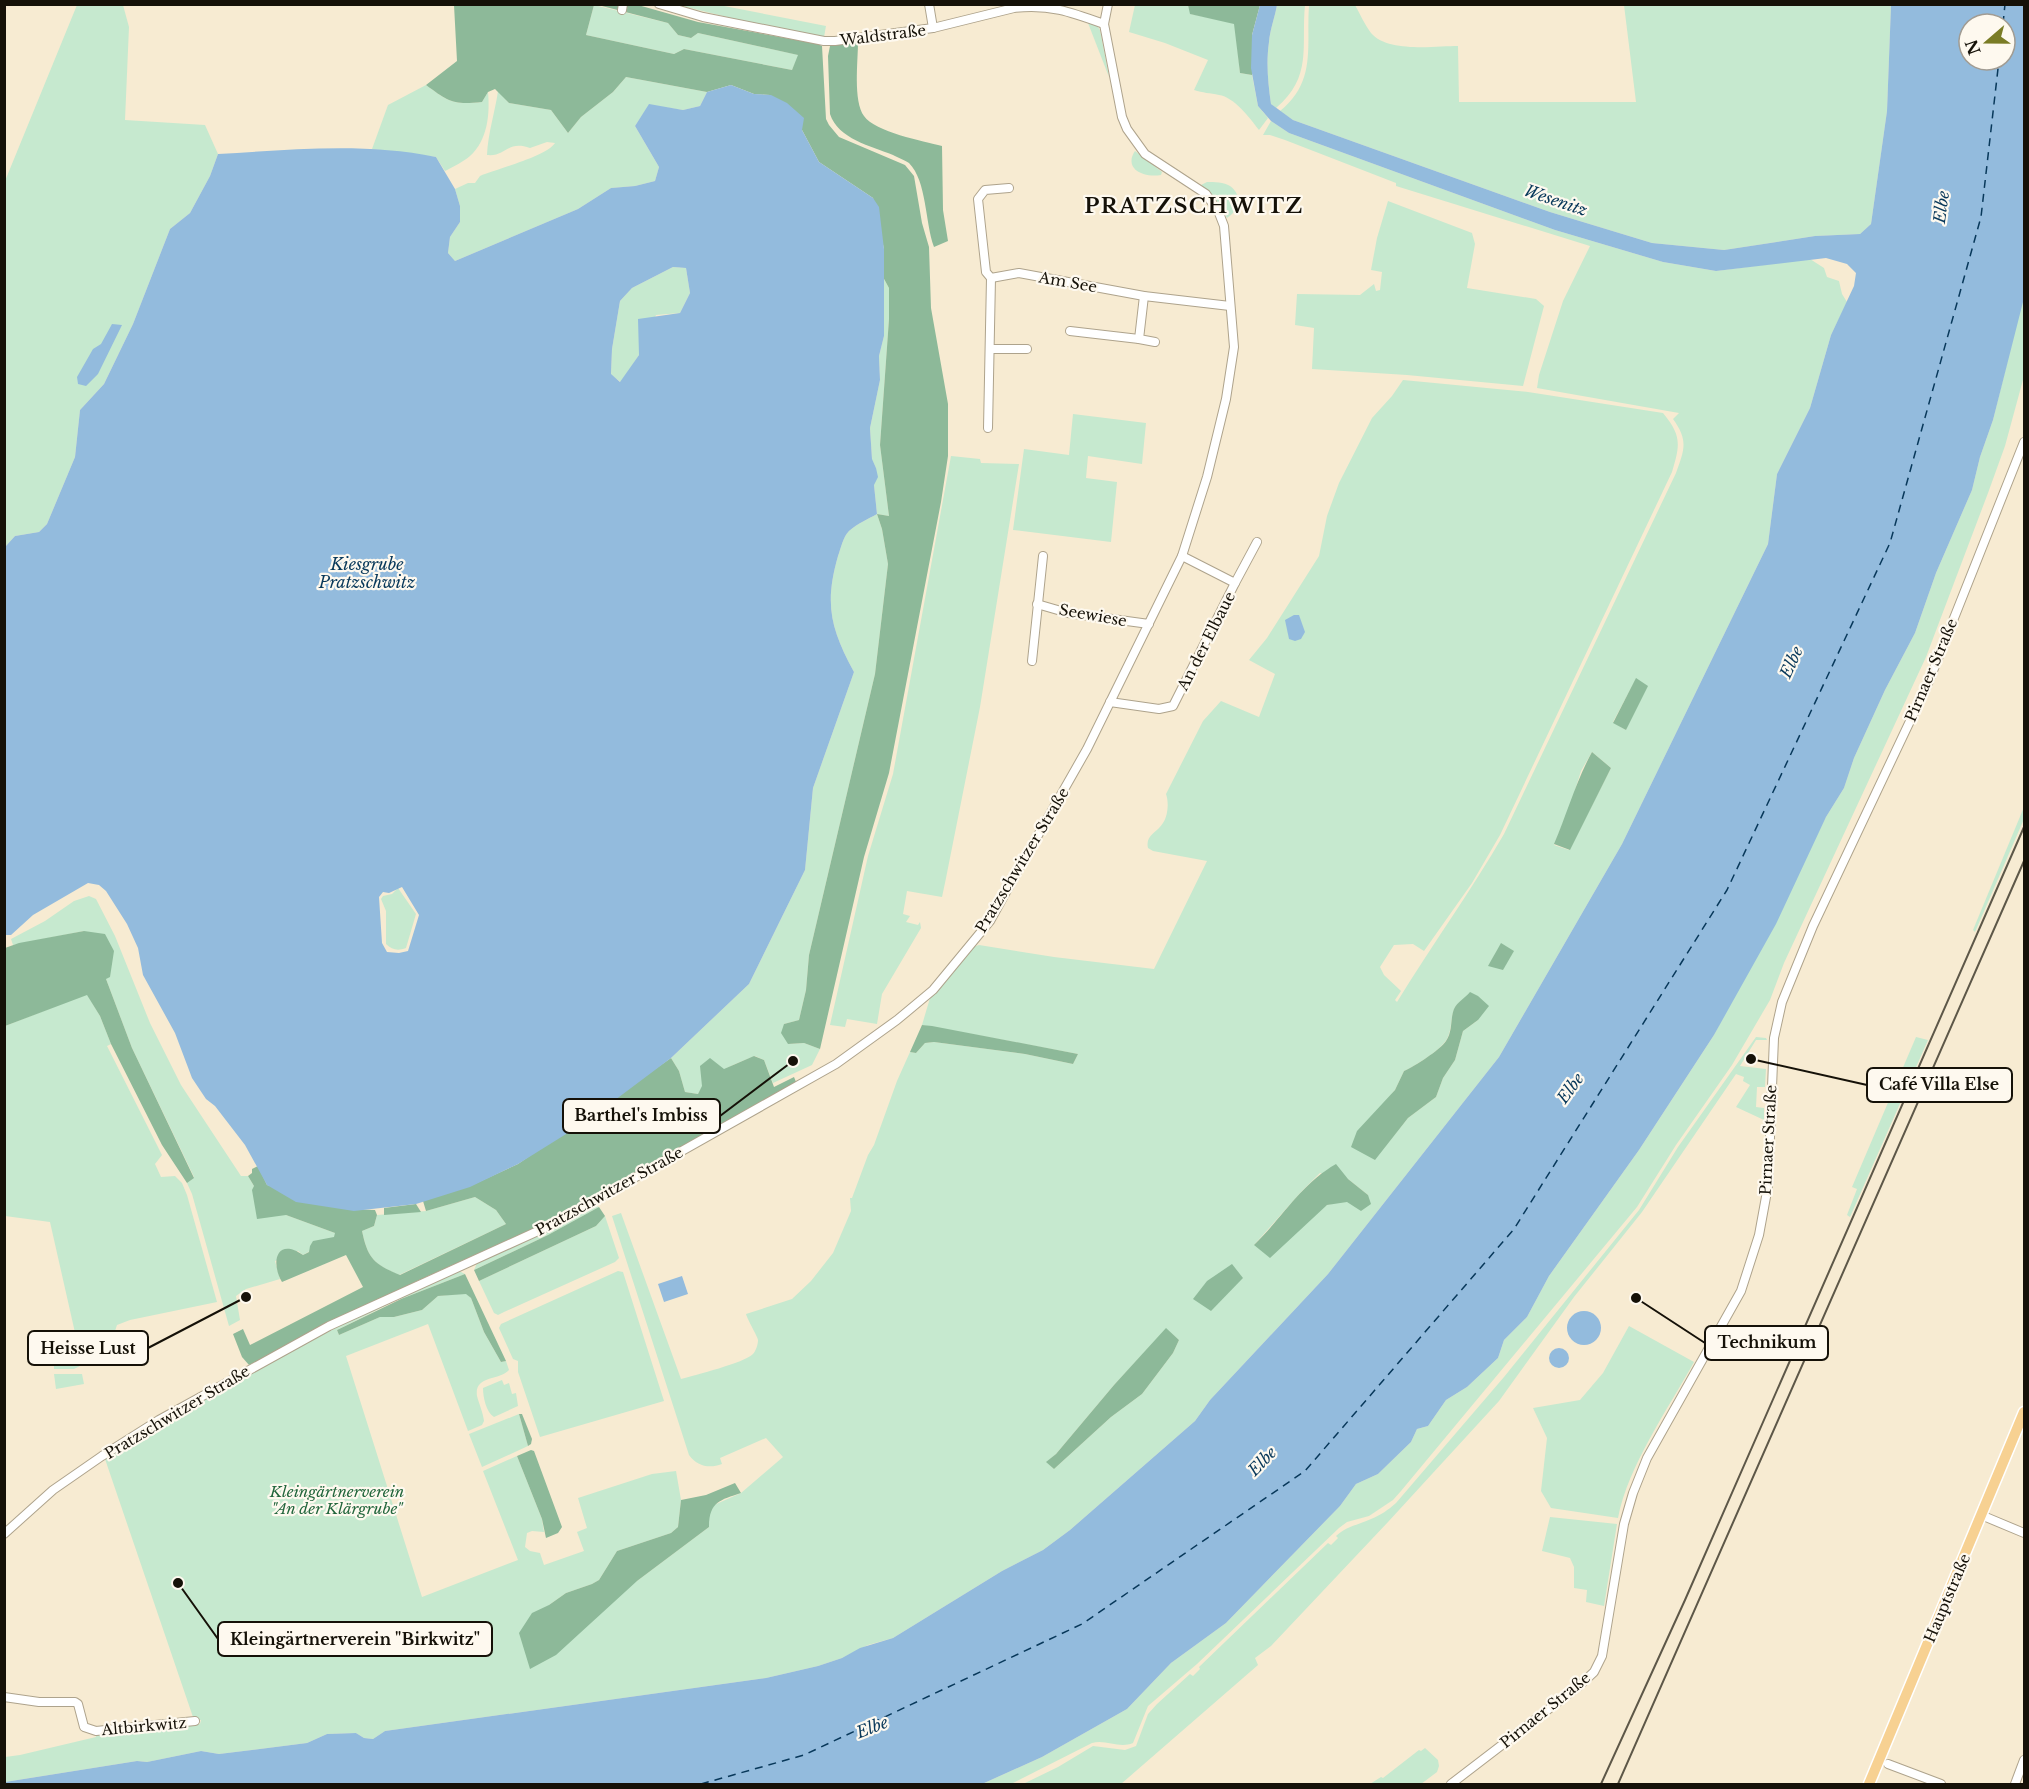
<svg xmlns="http://www.w3.org/2000/svg" width="2029" height="1789" font-family="'Libre Baskerville',serif">
  <style>
    .green { fill: #c6e9cf; fill-rule: evenodd }
    .forest { fill: #8db999 }
    .water { fill: #93bbdd; fill-rule: evenodd }
    .lines { fill: none; stroke-linecap: round; stroke-linejoin: round }
    .ferry { stroke: #08385a; stroke-width: 1.5; stroke-dasharray: 8 6; stroke-linecap: butt }
    .minor-casing { stroke: #aea38c; stroke-width: 10 }
    .major-casing { stroke: #fff; stroke-width: 13 }
    .minor { stroke: #fff; stroke-width: 8 }
    .major { stroke: #f7d192; stroke-width: 10 }
    .rail { stroke: #5d5748; stroke-width: 2 }
    .labels { text-anchor: middle; dominant-baseline: central; stroke-width: 4.5; stroke-linejoin: round; paint-order: stroke }
    .street-label { font-size: 15px; fill: #151108; stroke: #fef9ef }
    .park-label { font-size: 15px; font-style: italic; fill: #22663c; stroke: #fef9ef }
    .water-label { font-size: 16px; font-style: italic; fill: #08385a; stroke: #fef9ef }
    .district-label { font-size: 21px; font-weight: bold; letter-spacing: 1.5px; fill: #151108; stroke: #fef9ef }
    .leader { fill: none; stroke: #151108; stroke-width: 2 }
    .callout-dot { fill: #151108; stroke: #fef9ef; stroke-width: 2 }
    .callout { fill: #fef9ef; stroke: #151108; stroke-width: 2 }
    .callout-label { font-size: 16px; text-anchor: middle; font-weight: bold; fill: #151108 }
  </style>
  <rect width="100%" height="100%" fill="#f7ebd2"/>
  <g class="green">
    <path d="M77,5h46l6,22 -4,93 80,5 13,29 -8,22 -20,37 -20,16 -37,95 -29,60 -24,26 -5,47 -28,67 -8,8 -24,4 -10,11v-366z"/>
    <path d="M594,5l74,18 10,12 13,3 7,-5 101,22 -7,15 -108,-21 -10,5 -88,-19z"/>
    <path d="M678,5h41l107,21 -2,11 -68,-13z"/>
    <path d="M1135,5h53l3,9 44,9 5,50 12,2 6,31 10,12 -9,12c-9,-12 -25,-33 -40,-35 -9,-2 -16,-2 -25,-5l14,-30 -43,-17 -36,-11z"/>
    <path d="M1277,5h28c-4,41 8,72 -29,103l-5,-4c-3,-21 -5,-41 -2,-62 1,-13 6,-25 8,-37z"/>
    <path d="M1309,5h46c5,9 10,20 16,28 17,20 64,13 87,13l1,56h177l-12,-97h267l-4,106 -16,113 -11,10 -45,2 -91,14 -72,-7 -102,-31 -257,-92 -13,-9c37,-30 26,-65 29,-106z"/>
    <path d="M1088,23l9,3 3,4 9,47z"/>
    <path d="M626,77l81,15 -7,14 -17,4 -34,-5 -14,21 24,41 -4,14 -20,5 -24,2 -33,21 -123,52 -7,-8 2,-16 10,-15v-16l-5,-17 13,-6h7l5,-7c17,-7 67,-20 75,-33l-8,-1 -17,6c-23,-8 -24,9 -43,7 1,-22 8,-43 11,-64l11,12 42,7 17,23 13,-16 32,-25z"/>
    <path d="M426,85c23,17 27,20 56,17l6,-10c2,21 0,48 -18,64 -7,6 -17,11 -25,15l-9,-14 -64,-8 16,-44z"/>
    <path d="M1271,121l18,12 266,97 108,32 53,9 94,-12 14,9 3,9 12,4 3,13 5,8 -16,33 -21,73 -33,66 -9,70 -146,300 -123,213 -171,217 -118,126 -15,21 -125,109 -27,20 -41,21 -109,67 -25,7 -26,13 -24,8 -52,12 -381,53 -12,8 -9,-1 -8,-5 -29,1 -20,9 -88,11 -18,-3 -54,11 -10,-1 -132,21v-25l15,-2 76,-18v-4l104,-9 1,-4h-7l-89,-261c90,-58 185,-108 281,-157l3,2 -52,26 2,5 41,-18h14l28,-7 16,-14 28,-3 5,5 13,34 17,30 5,-1 3,9c-10,11 -35,5 -32,26 2,8 6,16 7,25l-2,4 -14,6 -40,-107 -82,32 76,241 96,-37 -35,-89 34,-15 25,63 2,13 -12,-1 -5,2 -2,14 5,4 10,2 4,12 40,-14 -7,-19 10,-4 -9,-30 74,-24 24,-3 5,29 -3,27 -7,6 -54,18 -18,29 -7,4 -26,9 -17,12 88,-24 72,-54v-13l5,-9 27,-12 42,-36 -17,-19 -46,20 2,6c-13,5 -25,2 -33,-9l-77,-239 9,-3 60,166c14,-4 63,-16 72,-25 3,-3 5,-10 5,-14 0,-3 -10,-19 -12,-26l46,-15 19,-18 22,-28 18,-42 -1,-13h2l16,-43 6,-10 23,-64 13,-29 6,1 9,-10 9,-1 91,12 48,10 5,-10 -156,-29 8,-27 43,-51 6,-2 75,12 100,12 53,-108 -54,-10 -5,-3c-3,-13 9,-15 15,-25 5,-7 6,-21 3,-29l37,-73 18,-20 38,16 16,-43 -26,-14 18,-22 52,-82 8,-40 12,-33 33,-65 20,-22 11,-16 125,12 135,21c19,23 17,32 9,59l-172,363 -28,48 -48,68 -11,-7 -19,1 -14,22 4,8 17,16 -6,9 2,2c35,-57 74,-111 107,-168l172,-361c8,-23 13,-32 -3,-54l6,-6 -142,-25 2,-13 24,-74 27,-55 -194,-60v-3l-111,-43 -15,-5h-7zM1636,679l-10,51 -13,-8zM1592,752l19,16 -42,82 -15,-5 17,-42 10,-32zM1463,1000l15,20 -15,11 -8,29 -12,18 -7,19 -28,21 -34,42 5,-51 16,-19 9,-19c11,-5 37,-21 43,-32 7,-13 1,-31 16,-39zM1320,1173l28,6 20,16 -41,10 -73,40 47,-53zM1166,1329l13,11 -6,13 -31,41 -31,23 -57,52 -7,-7 9,-8 58,-69z"/>
    <path d="M1135,151l27,21 -1,3c-17,3 -38,-6 -26,-24z"/>
    <path d="M1207,182c7,0 17,0 23,4 13,9 9,25 -3,32l-12,-20 -14,-13z"/>
    <path d="M1388,201l84,32 3,11 -8,44 69,11 8,7 -21,80 -116,-11 -95,-6 2,-41 -19,-3 2,-31 63,1 14,-11 2,7 4,-1 2,-18 -11,-2 6,-32z"/>
    <path d="M673,267l13,1 4,25 -10,20 -24,2 -17,40 -18,27 -10,-7 1,-26 8,-48 12,-13z"/>
    <path d="M883,277l6,11v31l-9,126 9,71 -12,-2 5,15 6,35 -13,110 -66,281 -3,35 -7,30 -15,4 4,20 16,-1 16,6 -8,16 -39,18 -9,-23 -9,-4c-22,9 -46,17 -57,38l-13,-2 -6,-21 -8,-13 78,-74 56,-114 8,-82 41,-116c-23,-43 -30,-67 -16,-116 3,-8 5,-19 11,-25 8,-7 19,-12 28,-17l-3,-29 2,-17 -4,-8 -2,-32 10,-48 -1,-24 5,-20z"/>
    <path d="M2024,294v82l-19,70 -17,47 -62,164 -142,306 -14,37 -38,65 -56,80 -39,62 -236,284 -8,9 -24,16 -22,6 -8,6 -142,136 -49,42 -15,37c-14,6 -27,-4 -41,0l-81,41h-29l60,-27 85,-48 44,-46 55,-40 114,-117 16,-22 22,-10 33,-32 6,-13 11,-3 18,-26 21,-13 31,-29 6,-18 23,-23 22,-41 90,-126 75,-115 112,-218 18,-29 10,-30 31,-68 30,-57 21,-60 36,-83 8,-33 13,-37z"/>
    <path d="M1073,414l73,9 -4,41 -54,-8 -2,22 31,4 -6,60 -98,-12 11,-81 45,6z"/>
    <path d="M951,456l29,3 1,4 38,1 -39,243 -35,176 -3,14 -35,-6 -4,23 7,2 -4,6 12,3 2,-3 1,6 -39,66 -5,30 -30,-5 -2,8 -15,-2 38,-169 25,-82z"/>
    <path d="M2024,807v12l-49,113 -2,-2z"/>
    <path d="M398,888l18,26 -10,34c-8,3 -14,2 -20,-4v-33l-5,-12 2,-3 9,-2z"/>
    <path d="M89,896l7,3 19,37 35,87 31,62 60,91h7l6,10 32,29 49,18v4l-32,18 -5,-4 -23,10 5,18 -34,10 -10,7 4,24 -11,6 -37,-132 -5,-11 7,-6 -62,-129 -26,-69 -22,-48 -71,14 -2,-6 34,-18 29,-20z"/>
    <path d="M87,994l13,22 11,28 -4,2 55,109 -7,9 6,13 14,-1 7,7 5,12 30,107 -87,18 -13,5 -2,6 -39,6 -26,-115 -45,-6v-190z"/>
    <path d="M1756,1037l10,1 1,2h-11l-16,26 26,3 -1,18h-8l-1,20 8,1v12l-28,-13 14,-22 -7,-4 1,-4 -8,-3 -94,138 -68,85 -75,104 -111,121 -117,124 -16,12 3,7 -137,119h-98l35,-17 35,-21 32,4 11,-4 12,-32 9,-10 33,-30 3,2 7,-7 -1,-2 129,-124 3,2 7,-7 -2,-2c11,-10 22,-11 35,-17 10,-4 17,-9 25,-16l108,-126 135,-167 39,-63z"/>
    <path d="M1916,1037l12,3 -78,177 -3,-2 10,-26 -5,-2z"/>
    <path d="M475,1197l21,13 10,14 -107,51c-25,-11 -31,-16 -37,-44l12,-5 3,-11 49,-4z"/>
    <path d="M593,1205l6,2 -51,28 -74,35 3,-7 73,-33z"/>
    <path d="M605,1216l14,42 -4,4 -111,50 -6,3 -4,-2 -15,-32 117,-55z"/>
    <path d="M459,1271l6,3 -64,25v-4z"/>
    <path d="M618,1271l5,1 41,129 -124,36 -22,-65v-11l-5,-2 -14,-31 2,-4z"/>
    <path d="M1629,1326l65,36c-26,47 -66,104 -76,156l-67,-10 -10,-17 6,-53 -14,-30 47,-8 23,-27z"/>
    <path d="M82,1346l2,18 -10,5h-20v-6h7l8,-4 3,-8z"/>
    <path d="M54,1374h28l2,10 -28,5z"/>
    <path d="M502,1380l2,5 5,-2 3,11 4,-1 2,13 -24,11c-8,-5 -11,-20 -11,-29z"/>
    <path d="M519,1414l9,32 -46,21 -13,-33z"/>
    <path d="M1550,1517l67,7 -13,82 -18,-4 1,-12 -13,-2v-21l-4,-9 -28,-7z"/>
    <path d="M1425,1748l13,12 1,6 -2,6 -16,12h-51l11,-7 2,1 36,-28 2,1z"/>
  </g>
  <g class="forest">
    <path d="M454,5h140l-8,30 88,19 10,-5 108,21 6,-15 -100,-22 -7,5 -13,-3 -10,-12 -70,-18h40l60,17 120,22 4,2 4,73 3,6 10,12 66,28 9,11 8,47 7,24 2,61 17,96v52l-7,46 -52,271 -25,84 -44,192 -16,-6 -16,1 -7,-11 3,-9 15,-4 7,-30 3,-35 66,-281 13,-110 -6,-35 -5,-15 12,2 -9,-71 9,-126v-31l-6,-11 1,-28 -11,-51 -54,-36 -17,-32 -32,-35 -16,-1 -23,-9 -24,7 -81,-15 -13,15 -32,25 -13,16 -17,-23 -42,-7 -14,-14 -7,3 -6,10c-29,3 -33,0 -56,-17l31,-24z"/>
    <path d="M1188,5h72l-8,30v40l-12,-2 -6,-49 -44,-10z"/>
    <path d="M858,42c0,19 -5,59 6,74 11,16 59,25 78,30l1,64 5,31 -14,6c-9,-24 -7,-66 -25,-84 -4,-3 -11,-5 -16,-8 -22,-9 -55,-16 -63,-41l-2,-58 2,-10z"/>
    <path d="M1636,678l12,8 -22,44 -13,-7z"/>
    <path d="M1592,752l19,16 -41,82 -16,-6c13,-30 22,-63 38,-92z"/>
    <path d="M84,931l21,3 9,17 -4,26 -4,2 26,69 62,130 -7,5 -25,-38 -51,-101 -11,-28 -13,-21 -82,31v-78l14,-5z"/>
    <path d="M1501,943l13,8 -11,19 -15,-4z"/>
    <path d="M1470,992l8,4 11,10 -11,14 -15,11 -8,29 -12,18 -7,19 -28,21 -33,42 -24,-13 6,-16 38,-41 9,-19c11,-5 36,-21 42,-30 7,-10 4,-22 8,-32 3,-7 11,-11 16,-17z"/>
    <path d="M922,1025l10,1 146,28 -5,10 -48,-10 -91,-12 -9,1 -9,10 -6,-1z"/>
    <path d="M754,1056l10,4 10,27 20,-10 2,5 -248,140 -131,59 -168,84 -7,-8 -9,-23 10,-5 7,16 113,-58 -17,-32 -64,27c-12,-20 -5,-45 21,-27l6,-3 1,-6 3,-5 21,-4 1,-4 -49,-18 -29,4 -5,-29 2,-4 -6,-10 4,-3v-4l6,-3 9,19 79,24 29,1 2,5 -3,11 -12,5c6,28 12,33 38,44l106,-51 -10,-14 -21,-13 -49,14 -3,-10 47,-15 48,-22 153,-106 8,13 6,21 13,2 4,-8 -2,-20 10,-8 14,11z"/>
    <path d="M1336,1164l12,15 20,16 3,9 -10,7 -14,-9 -20,3 -57,53 -16,-13c28,-27 47,-61 82,-81z"/>
    <path d="M416,1204l5,8 -37,3v-7z"/>
    <path d="M599,1207l6,9 -9,10 -117,55 -5,-11 74,-35z"/>
    <path d="M1232,1264l11,14 -32,33 -18,-12 14,-18z"/>
    <path d="M465,1274l41,87 -5,1 -17,-30 -13,-34 -5,-4 -28,2 -16,14 -28,7h-14l-41,18 -2,-5 64,-31z"/>
    <path d="M1166,1328l13,12 -6,13 -31,41 -31,23 -57,52 -8,-7 10,-8 58,-69z"/>
    <path d="M519,1414h3l10,25 -1,5 -3,2z"/>
    <path d="M531,1450l3,1 28,76 -4,6 -12,5 -4,-19 -25,-63z"/>
    <path d="M735,1483l6,10c-21,7 -32,9 -32,34l-72,54 -81,74 -26,14 -11,-36 13,-20 17,-8 17,-12 26,-9 7,-4 18,-29 54,-18 7,-6 3,-27 25,-5z"/>
  </g>
  <g class="water">
    <path d="M1260,5h17c-2,12 -7,24 -8,37 -3,21 -1,41 2,62l22,16 257,92 102,31 72,7 91,-14 45,-2 11,-10 16,-113 4,-106h133v293l-31,122 -13,37 -8,33 -36,83 -21,60 -30,57 -31,68 -10,30 -18,29 -50,107 -62,111 -75,115 -90,126 -22,41 -23,23 -6,18 -31,29 -21,13 -18,26 -11,3 -6,13 -33,32 -22,10 -16,22 -114,117 -55,40 -44,46 -85,48 -60,27h-977v-2l132,-21 10,1 54,-11 18,3 88,-11 20,-9 29,-1 8,5 9,1 12,-8 381,-53 52,-12 24,-8 18,-10 33,-10 109,-67 41,-21 27,-20 125,-109 15,-21 118,-126 171,-217 123,-213 146,-300 9,-70 33,-66 21,-73 23,-49 2,-13 -9,-9 -21,-6 -110,13 -53,-9 -108,-32 -266,-97 -18,-12 -13,-15 -7,-38 1,-33zM1969,24h36v36h-36z"/>
    <path d="M731,85l23,9 17,1 16,8 17,15 -2,12 17,32 54,36 6,9 5,42v87l-5,20 1,24 -10,48 2,31 4,9 2,9 -4,8 3,29c-9,5 -20,10 -28,17 -6,6 -8,17 -11,25 -14,49 -7,73 16,116l-41,116 -8,82 -56,114 -78,74 -84,63 -69,43 -48,23 -54,17 -62,7 -58,-9 -29,-17 -22,-40 -30,-39 -9,-7 -14,-21 -17,-45 -32,-58 -5,-27 -11,-24 -21,-33 -7,-6 -11,-2 -55,32 -22,20h-6v-388l10,-11 24,-4 8,-8 28,-67 5,-47 24,-26 29,-60 37,-95 20,-16 20,-37 8,-22c73,-4 145,-12 218,3l19,32 5,17v16l-10,15 -2,16 7,8 123,-52 33,-21 24,-2 20,-5 4,-14 -24,-41 14,-22 34,6 17,-4 7,-14zM673,267l13,1 4,25 -10,20 -42,6 1,36 -19,27 -9,-8 1,-25 8,-48 12,-13zM402,887l17,28 -11,36 -9,2 -12,-1 -5,-9 -3,-46 4,-5 6,1z"/>
    <path d="M112,324l10,1 -24,49 -12,12 -8,-2 -1,-7 16,-28 8,-5z"/>
    <path d="M1294,615h5l6,17 -4,7 -6,2 -6,-2 -4,-19z"/>
    <path d="M682,1276l6,18 -24,8 -6,-18z"/>
    <circle cx="1584" cy="1328" r="17"/>
    <circle cx="1559" cy="1358" r="10"/>
  </g>
  <g class="lines">
    <g class="ferry">
      <path d="M2003,24l2,-20"/>
      <path d="M701,1784l103,-29 278,-131 223,-153 209,-242 213,-339 163,-347 91,-326 18,-157"/>
    </g>
    <g class="minor-casing">
      <g id="minor">
        <path d="M659,4l44,13 121,24h11l98,-13 81,-20c36,-4 57,4 90,16"/>
        <path d="M929,4l4,24"/>
        <path d="M622,10l1,-6"/>
        <path d="M991,278l28,-5 125,23 86,10"/>
        <path d="M1144,296l-5,43 16,3"/>
        <path d="M1070,331l69,8"/>
        <path d="M991,349h36"/>
        <path d="M988,428l3,-150 -5,-6 -8,-73 7,-9 24,-2"/>
        <path d="M1235,583l22,-41"/>
        <path d="M1037,604l31,9 81,11"/>
        <path d="M1032,661l11,-105"/>
        <path d="M1110,702l49,7 14,-3 62,-123 -53,-27"/>
        <path d="M1981,1515l43,18"/>
        <path d="M4,1534l49,-44 49,-34 57,-36 170,-94 220,-100 287,-162 61,-44 36,-30 57,-69 22,-40 75,-132 95,-193 25,-79 19,-78 8,-52 -10,-121 -5,-13 -13,-19 -61,-40 -18,-25 -5,-12 -18,-93 4,-20"/>
        <path d="M4,1697l35,5h36l3,2 6,23 12,4 99,-10"/>
        <path d="M1888,1764l53,20"/>
        <path d="M1451,1784l129,-99 14,-13 8,-16 22,-132 9,-31 14,-35 94,-167 18,-56 9,-49 6,-148 8,-36 31,-76 116,-245 95,-239"/>
        <path d="M2015,1784l9,-24"/>
      </g>
    </g>
    <g class="major-casing">
      <path id="major" d="M1869,1784l155,-372"/>
    </g>
    <use href="#minor" class="minor"/>
    <use href="#major" class="major"/>
    <g class="rail">
      <path d="M1601,1784l84,-184 339,-773"/>
      <path d="M1618,1784l406,-923"/>
    </g>
  </g>
  <g class="labels">
    <g class="street-label">
      <text transform="translate(883 35) rotate(-7)">Waldstraße</text>
      <text transform="translate(1068 282) rotate(10)">Am See</text>
      <text transform="translate(1093 615) rotate(10)">Seewiese</text>
      <text transform="translate(1206 641) rotate(-63)">An der Elbaue</text>
      <text transform="translate(1931 670) rotate(-67)">Pirnaer Straße</text>
      <text transform="translate(1022 860) rotate(-59)">Pratzschwitzer Straße</text>
      <text transform="translate(1768 1140) rotate(-87)">Pirnaer Straße</text>
      <text transform="translate(609 1191) rotate(-29)">Pratzschwitzer Straße</text>
      <text transform="translate(177 1412) rotate(-31)">Pratzschwitzer Straße</text>
      <text transform="translate(1947 1598) rotate(-67)">Hauptstraße</text>
      <text transform="translate(1545 1710) rotate(-39)">Pirnaer Straße</text>
      <text transform="translate(144 1726) rotate(-5)">Altbirkwitz</text>
    </g>
    <g class="park-label">
      <text x="337" y="1491">Kleingärtnerverein<tspan x="337" dy="17">"An der Klärgrube"</tspan></text>
    </g>
    <g class="water-label">
      <text transform="translate(1556 200) rotate(19)">Wesenitz</text>
      <text transform="translate(1941 207) rotate(-82)">Elbe</text>
      <text x="367" y="564">Kiesgrube<tspan x="367" dy="18">Pratzschwitz</tspan></text>
      <text transform="translate(1791 662) rotate(-66)">Elbe</text>
      <text transform="translate(1570 1088) rotate(-54)">Elbe</text>
      <text transform="translate(1262 1461) rotate(-46)">Elbe</text>
      <text transform="translate(872 1727) rotate(-21)">Elbe</text>
    </g>
    <g class="district-label">
      <text x="1194" y="206">PRATZSCHWITZ</text>
    </g>
  </g>
  <path class="leader" d="M1751 1059L1867 1085M793 1061L720 1116M1636 1298L1705 1343M246 1297L148 1348M178 1583L218 1639"/>
  <g class="callout-dot">
    <circle cx="1751" cy="1059" r="6"/>
    <circle cx="793" cy="1061" r="6"/>
    <circle cx="1636" cy="1298" r="6"/>
    <circle cx="246" cy="1297" r="6"/>
    <circle cx="178" cy="1583" r="6"/>
  </g>
  <g class="callout">
    <rect x="1867" y="1068" width="145" height="34" rx="6"/>
    <rect x="563" y="1099" width="157" height="34" rx="6"/>
    <rect x="1705" y="1326" width="123" height="34" rx="6"/>
    <rect x="28" y="1331" width="120" height="34" rx="6"/>
    <rect x="218" y="1622" width="274" height="34" rx="6"/>
  </g>
  <g class="callout-label">
    <text x="1939" y="1090">Café Villa Else</text>
    <text x="641" y="1121">Barthel's Imbiss</text>
    <text x="1767" y="1348">Technikum</text>
    <text x="88" y="1354">Heisse Lust</text>
    <text x="355" y="1645">Kleingärtnerverein "Birkwitz"</text>
  </g>
  <rect width="2029" height="1789" fill="none" stroke="#151108" stroke-width="12"/>
  <g transform="translate(1987 42) rotate(250)"><circle r="28" fill="#fef9ef" stroke="#a19c93" stroke-width="1.5"/>
  <path d="M0-4.5L10 22L0 15L-10 22Z" fill="#7a7c25"/>
  <text y="-9" font-size="16" font-weight="bold" text-anchor="middle" fill="#151108">N</text>
  </g>
</svg>
